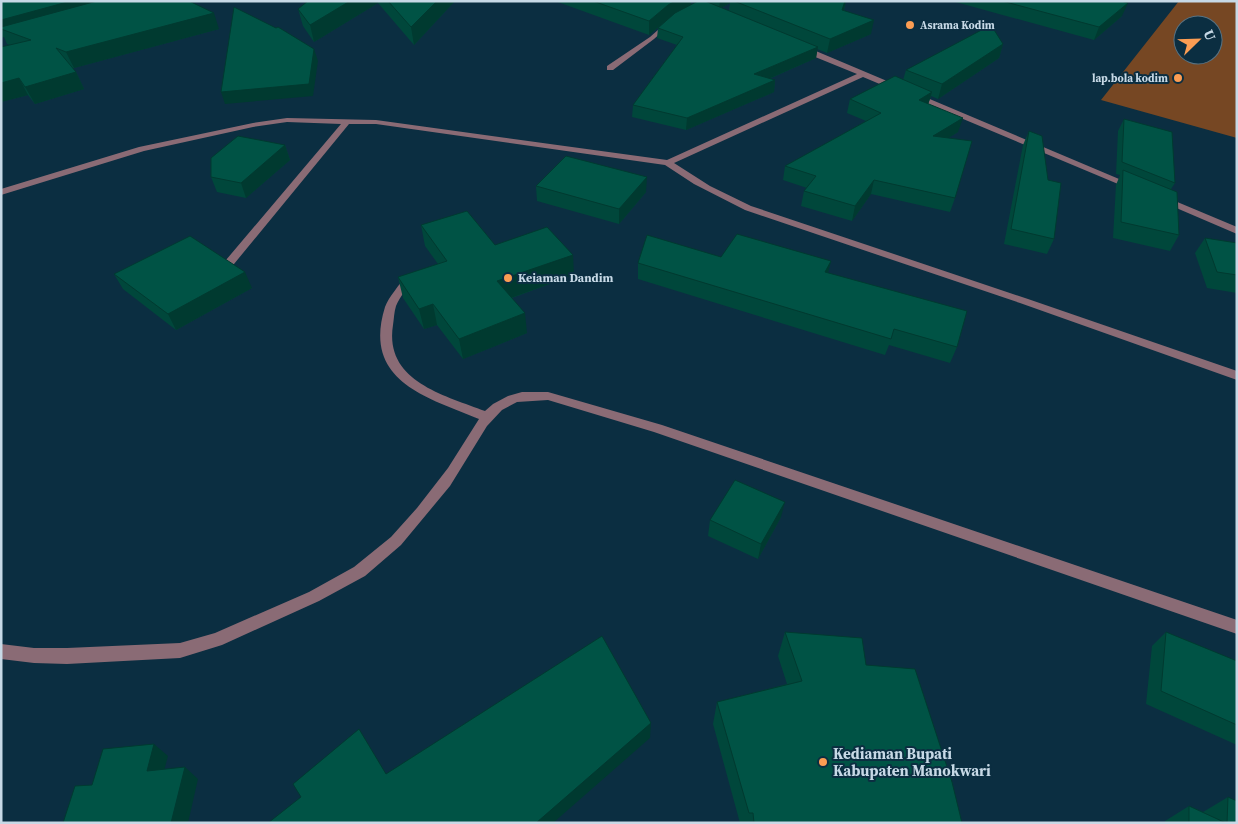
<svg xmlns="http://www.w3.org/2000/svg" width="1238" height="824" font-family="'Source Serif 4',serif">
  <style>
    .green { fill: #764723; fill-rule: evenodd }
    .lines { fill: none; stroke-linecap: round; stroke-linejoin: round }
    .minor { fill: #8a6b75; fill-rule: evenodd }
    .wall { fill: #00473b; fill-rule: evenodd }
    .shaded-wall { fill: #003a30 }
    .building { fill: #005345; stroke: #003a30 }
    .poi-dot { fill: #fc9d53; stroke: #0b2e41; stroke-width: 2 }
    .labels { text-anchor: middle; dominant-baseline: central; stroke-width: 4; stroke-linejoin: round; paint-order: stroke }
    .far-poi-label { font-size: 11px; font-weight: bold; fill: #c7d9e6; stroke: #0b2e41; text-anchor: start }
    .poi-label { font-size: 12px; font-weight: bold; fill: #c7d9e6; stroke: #0b2e41; text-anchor: start }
    .near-poi-label { font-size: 15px; font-weight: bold; fill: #c7d9e6; stroke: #0b2e41; text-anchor: start }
  </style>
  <rect width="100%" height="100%" fill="#0b2e41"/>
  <path class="green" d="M1179,1h58v137l-136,-38zM1183,25h30v30h-30z"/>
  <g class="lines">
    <g class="minor">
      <path d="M667,22l5,1 -18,16 -41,31h-6v-4l43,-29z"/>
      <path d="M798,46h6l334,141 -5,3 -3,-1 -267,-112 -189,86 36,23 41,20 277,93 209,72v9l-217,-77 -275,-93 -51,-26 -29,-19 -289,-41h-27l-115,140 -4,1 -5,-3 1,-2 115,-136 -54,-2 -34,5 -109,24 -143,44v-6l138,-42 114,-24 34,-5 89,2 291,40 190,-86 -59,-24z"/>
      <path d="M1163,196l74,31v7l-77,-33 -2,-2z"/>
      <path d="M410,274l5,3c-6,9 -15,19 -19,29 -2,6 -2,13 -3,19 -9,56 51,70 92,86l8,-7 15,-8 14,-4h26l114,33 575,195v14l-583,-202 -106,-32 -31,2 -15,8 -15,16 -37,60 -49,59 -36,31 -46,25 -97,44 -42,13 -113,6 -33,-1 -33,-4v-15l33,4h33l113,-5 35,-10 94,-41 45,-25 37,-30 26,-29 31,-40 31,-49c-53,-22 -117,-38 -94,-112 4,-11 15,-22 21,-32z"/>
    </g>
  </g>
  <g class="wall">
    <path d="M1,1l218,28 -145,39h-2l4,4 8,17 -49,15 -7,-9 -27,7v-55l9,-2 -3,-1 -3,-7 -3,1z"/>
    <path d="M308,1h147l-41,44 -36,-42 -64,39 -11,-16 -5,-17z"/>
    <path d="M555,1h136v4l7,-4h148l-2,9 27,24 -44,19 -10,-4 -1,9 -47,21 6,1 -1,12 -88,38 -54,-13 1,-12 44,-60 -20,-7 1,-10 10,-9 -19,16zM730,3l-1,8 -8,-3z"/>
    <path d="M952,1h169l1,15 -28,24z"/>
    <path d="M1003,44l-4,14 -61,41 -7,-3 -3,8 30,28 -10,6 7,60 -5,14 -79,-18 -19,27 -51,-15 3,-15 3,-3 -24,-8 2,-14 81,-45 -19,-8 3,-14 53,-19 3,-10z"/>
    <path d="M1124,119l51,64 -4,6 8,46 -9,16 -57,-13 3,-53 4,-10 -4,-1 2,-43z"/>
    <path d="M1029,131l19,49 6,59 -7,15 -43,-10 19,-99z"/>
    <path d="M285,145l5,15 -44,38 -29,-6 -6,-15z"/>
    <path d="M536,186l110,6 -27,32 -82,-23z"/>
    <path d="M421,225l74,20 79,30 -62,23 15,35 -64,26 -26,-34 -13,4 -21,-31 -5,-21 40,-13 -13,-18z"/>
    <path d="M1205,238l32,5v50l-30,-5 -12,-35z"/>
    <path d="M721,257l110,4 -3,12 129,74 -7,16 -61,-18 -4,10 -247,-76v-16z"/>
    <path d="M114,274l138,14 -76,42 -53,-41z"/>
    <path d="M781,517l-23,42 -50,-23 2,-16z"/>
    <path d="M785,632l81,33 96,158h-222l-27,-99 4,-22 70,-18 -9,-28z"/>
    <path d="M1166,632l71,29v84l-91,-41 6,-58z"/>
    <path d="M1228,797l9,26h-72v-2l24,-15 14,6z"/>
  </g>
  <g class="shaded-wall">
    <path d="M71,1h63l-133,28v-9z"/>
    <path d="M350,1h28v2l-64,39 -4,-17z"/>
    <path d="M437,1h18l-41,44 -3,-18z"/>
    <path d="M675,1h16v5l-23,13 -19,16v-14l19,-16z"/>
    <path d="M720,1h10v2l-11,6z"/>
    <path d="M845,1h1l-6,23 2,-14z"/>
    <path d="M1128,3l-6,13 -28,24 5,-13z"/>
    <path d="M214,13l5,16 -145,39 -8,-16z"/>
    <path d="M874,20l-3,14 -44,19 3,-14z"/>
    <path d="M1003,44l-4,14 -61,41 4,-15z"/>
    <path d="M818,47l-2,11 -64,28 2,-12z"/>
    <path d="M314,49l4,12 -5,35 -88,8 -4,-12z"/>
    <path d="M76,72l8,17 -49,15 -10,-17z"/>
    <path d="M19,78l9,17 -27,7v-19z"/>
    <path d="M775,80l-1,12 -88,38 1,-12z"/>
    <path d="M932,92l-4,13 -9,-5z"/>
    <path d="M963,118l-5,14 -29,18 4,-14z"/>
    <path d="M285,145l5,15 -44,38 -5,-15z"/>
    <path d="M647,177l-1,15 -27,32v-15z"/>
    <path d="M874,180l-3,14 -19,27 3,-15z"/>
    <path d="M573,255l1,20 -74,27 -3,-21z"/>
    <path d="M831,261l-4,16 -2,-5z"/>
    <path d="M245,272l7,16 -76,42 -8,-16z"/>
    <path d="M433,304l4,21 -13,4 -5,-20z"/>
    <path d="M525,313l2,20 -64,26 -4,-20z"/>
    <path d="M785,502l-4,15 -23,42 3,-15z"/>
    <path d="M651,723l-1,15 -97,85h-17z"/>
    <path d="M154,744l14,12 -7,26 -14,-11z"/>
    <path d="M185,767l13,12 -10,44h-17z"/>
  </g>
  <g class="building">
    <path d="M1,1h70l-70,19z"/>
    <path d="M97,1h92l25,12 -148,39 -10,-4 20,24 -51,15 -6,-9 -18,5v-36l30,-7 -30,-11v-2z"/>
    <path d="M308,1h42l-40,24 -12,-16z"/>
    <path d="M388,1h49l-26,26z"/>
    <path d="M593,1h82l-7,4 -19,16z"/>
    <path d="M698,1h7l113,46 -64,27 21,6 -88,38 -54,-13 50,-68 -25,-9 17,-15z"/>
    <path d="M734,1h111l-3,9 32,10 -44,19z"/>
    <path d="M1002,1h119l7,2 -29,24z"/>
    <path d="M234,7l42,21 2,-1 36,22 -5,35 -88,8z"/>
    <path d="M991,25l12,19 -61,40 -36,-14z"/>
    <path d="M895,76l37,16 -13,8 44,18 -30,18 39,5 -17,57 -81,-18 -19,26 -51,-15 12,-15 -31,-10 96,-53 -31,-14z"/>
    <path d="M1124,119l48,13 3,51 -53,-21z"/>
    <path d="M1029,131l13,5 6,44 13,3 -7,56 -43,-10z"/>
    <path d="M238,136l47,9 -44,38 -30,-6v-19z"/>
    <path d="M566,156l81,21 -28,32 -83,-23z"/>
    <path d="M1123,170l54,22 2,43 -58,-13z"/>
    <path d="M467,211l28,34 52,-18 26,28 -76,26 28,32 -66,26 -26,-35 -14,5 -21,-32 49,-16 -26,-36z"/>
    <path d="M737,234l94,27 -6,11 142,39 -10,36 -63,-18 -3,10 -253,-76 9,-28 74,22z"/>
    <path d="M190,236l55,36 -77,42 -54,-40z"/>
    <path d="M1205,238l32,5v32l-20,-3z"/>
    <path d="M735,480l50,22 -24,42 -51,-24z"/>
    <path d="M785,632l77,6 4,27 49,4 37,113 10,41h-208l-1,-10h-4l-32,-111 85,-21z"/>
    <path d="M1166,632l71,29v64l-76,-34z"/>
    <path d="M602,636l49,87 -115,100h-268l33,-26 -8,-13 66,-55 27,45z"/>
    <path d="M154,744l-7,27 38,-4 -14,56h-108l12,-37 17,-1 11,-36z"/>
    <path d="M1228,797l9,4v22h-10z"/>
    <path d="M1189,806l37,17h-37z"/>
  </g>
  <g class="poi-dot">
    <circle cx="910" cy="25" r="5"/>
    <circle cx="1178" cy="78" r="5"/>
    <circle cx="508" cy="278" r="5"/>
    <circle cx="823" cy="762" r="5"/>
  </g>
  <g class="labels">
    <g class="far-poi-label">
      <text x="920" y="25">Asrama Kodim</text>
      <text x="1168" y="78" text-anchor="end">lap.bola kodim</text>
    </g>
    <g class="poi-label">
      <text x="518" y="278">Keiaman Dandim</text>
    </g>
    <g class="near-poi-label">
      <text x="833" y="753">Kediaman Bupati<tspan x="833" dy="17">Kabupaten Manokwari</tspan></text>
    </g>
  </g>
  <rect width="1238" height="824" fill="none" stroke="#c7d9e6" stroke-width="5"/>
  <g transform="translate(1198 40) rotate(67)"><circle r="24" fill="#0b2e41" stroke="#567283"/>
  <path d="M0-4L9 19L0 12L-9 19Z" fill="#fc9d53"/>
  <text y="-8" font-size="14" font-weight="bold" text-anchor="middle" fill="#c7d9e6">U</text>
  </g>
</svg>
